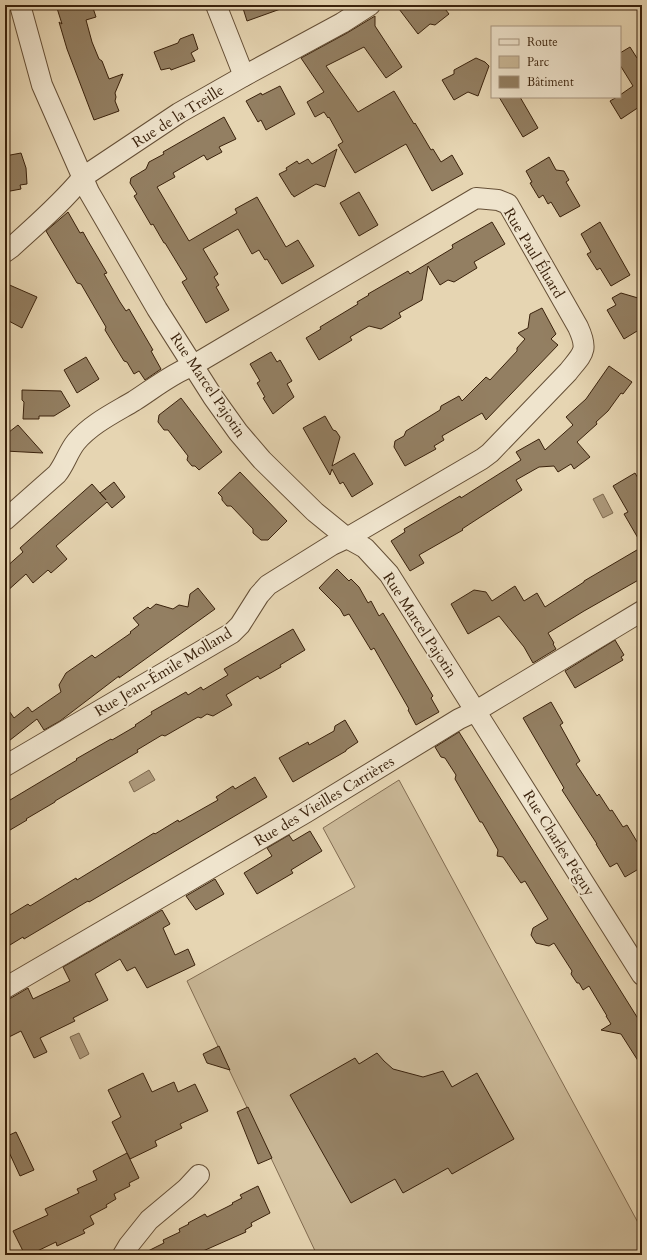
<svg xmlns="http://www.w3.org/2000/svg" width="647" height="1260" font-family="Cardo,serif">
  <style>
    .green { fill: #c9b796; stroke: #826c51 }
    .water { fill: #ac987a; stroke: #7e694e }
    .building { fill: #937f62; stroke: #3a220c }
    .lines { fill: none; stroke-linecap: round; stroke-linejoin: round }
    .minor-casing { stroke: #654f36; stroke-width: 22 }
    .minor { stroke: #efe4cd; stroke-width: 20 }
    .labels { text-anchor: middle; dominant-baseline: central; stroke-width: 4; stroke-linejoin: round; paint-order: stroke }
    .street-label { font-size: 15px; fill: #3a220c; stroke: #efe4cd }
  </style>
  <rect width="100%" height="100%" fill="#e6d5b2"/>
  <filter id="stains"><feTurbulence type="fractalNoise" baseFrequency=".005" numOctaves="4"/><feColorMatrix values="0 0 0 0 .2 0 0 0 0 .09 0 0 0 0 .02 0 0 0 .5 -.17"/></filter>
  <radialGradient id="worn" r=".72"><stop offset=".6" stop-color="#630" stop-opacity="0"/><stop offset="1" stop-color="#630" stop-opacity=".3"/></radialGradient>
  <path class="green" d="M399,780l243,450v25h-325l-130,-274 168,-94 -32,-59z"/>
  <g class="water">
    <path d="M603,494l10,19 -10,5 -10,-19z"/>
    <path d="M149,770l6,10 -21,12 -5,-10z"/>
    <path d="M79,1033l10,21 -9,5 -10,-22z"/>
  </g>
  <g class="building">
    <path d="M56,5h36l4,12 -10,3 6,22 7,17 3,2 7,18 14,-5 -8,19 1,4 -1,4 4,10 -25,9 -27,-71 -8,-27 3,2z"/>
    <path d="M242,5h44v2l-39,14z"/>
    <path d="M396,5l17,4 5,-4h24l7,9 -14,11 -5,-1 -12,10z"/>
    <path d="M375,16v10l27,41 -16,11 -22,-31 -38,19 32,46 36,-21 20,33 1,-1 16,27 2,-1 8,13 11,-7 11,19 -31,17 -26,-47 -51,29 -17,-28 5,-3 -14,-25 -1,1 -4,-6 -9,5 -8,-15 17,-10 -23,-34 46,-25z"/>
    <path d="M193,34l5,15 -7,4 4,8 -24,9 -1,-2 -9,2 -7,-18 24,-9 2,-4z"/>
    <path d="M630,47l7,11 5,-3v50l-21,14 -11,-18 7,-4h3v-2l13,-9 -13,-21v-12z"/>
    <path d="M476,58l9,4 4,4 -11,30 -10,-4 -14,8 -12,-20 12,-6v-4z"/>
    <path d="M280,86l15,28 -29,16 -5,-10 -3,2 -12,-21 15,-8 1,2z"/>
    <path d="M499,97h21l18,31 -15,9z"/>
    <path d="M224,117l12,22 -17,8 3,5 -15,8 -3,-5 -31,18 2,4 -18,10 32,54 48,-28 -2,-4 22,-12 29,50 12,-7 16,26 -32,18 -15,-25 -2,1 -6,-10 -7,4 -14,-25 -35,20 15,25 -4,3 5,8 -3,2 13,23 -23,13 -24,-41 5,-3 -22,-36h-1l-11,-19 -2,1 -17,-29 3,-2 -7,-11 1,-5 15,-9 3,-7 15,-8 -1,-2z"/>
    <path d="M337,149l-12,38 -9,-3 -22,13 -1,-2h-1l-13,-21 8,-4 -1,-2 11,-7 2,3 9,-5 4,5z"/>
    <path d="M21,153l5,15 1,16 -7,1 1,4 -16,3v-36z"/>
    <path d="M549,157l7,13 8,1 5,9 -3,2 14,24 -20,11 -9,-15 -3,2 -5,-9 -4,3 -9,-15 2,-1 -6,-11z"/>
    <path d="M359,192l19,33 -19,11 -19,-33z"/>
    <path d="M68,212l12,21 3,-1 5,9 19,32 -3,1 16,28 6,9 3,-2 24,41 -2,1 10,18 -16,11 -6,-9 -5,3 -7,-12 -3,-1 -19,-31 1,-3 -25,-43 -4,-1 -31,-52z"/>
    <path d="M492,222l13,22 -31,18 3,6 -23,14 -6,-2 -8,5 -12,-19 -6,34 -23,13 2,4 -20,12 -12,-3 -19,11 2,3 -33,20 -13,-22 15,-9 -1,-2 38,-23 -1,-2 12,-7 -1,-1 40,-23 2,3 43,-26 -1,-3z"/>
    <path d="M600,222l30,53 -19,11 -11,-18 -3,2 -10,-16 4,-2 -10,-18z"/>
    <path d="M5,283l32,14 -15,31 -17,-9z"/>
    <path d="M621,293l17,5 3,4 -3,13 4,7v6l-18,11 -17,-29 9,-5 -4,-7z"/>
    <path d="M542,308l14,26 -5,5 7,6 -72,75 -4,-7 -40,23 2,4 -10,6 2,3 -31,17 -11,-19 1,-6 9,-5 2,-5 34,-21 1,-4 18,-10 3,5 24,-24 4,3 27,-29v-3l8,-9 -7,-6 10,-5 2,-14z"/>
    <path d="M271,352l6,10 3,-2 12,21 -5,3 7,13 -21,17 -10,-16 2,-1 -8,-14 3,-2 -10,-17z"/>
    <path d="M86,357l13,22 -22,14 -13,-23z"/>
    <path d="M609,366l23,16 -9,12 -2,-1 -13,18 -12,11 1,2 -20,18 13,15 -16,12 -3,-5 -13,8 -4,-6 -15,1 -23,13 6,10 -60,39 1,1 -44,25 5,8 -14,8 -19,-30 14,-9 -1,-3 56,-33 1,2 60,-38 -5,-8 23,-13 6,11 28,-25 -7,-8 20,-18z"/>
    <path d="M22,390l39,1 9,15 -16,10h-15v3h-16l1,-17 -2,-2z"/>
    <path d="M181,398l41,54 -23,18 -4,-4h-3l-5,-6 1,-4 -20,-26h-4l-6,-8 1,-7z"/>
    <path d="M325,416l8,14 3,1 4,6 -8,29 22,-13 19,31 -21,13 -9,-15 -3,2 -8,-15 -2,6 -27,-47z"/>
    <path d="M18,425l25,28 -38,-2v-8l4,-3v-8z"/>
    <path d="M240,472l47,49 -19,19h-7l-8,-7v-4l-22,-23h-4l-5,-6v-3l-4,-4z"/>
    <path d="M635,473l7,12v60l-18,-31 4,-2 -15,-26z"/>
    <path d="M114,482l11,15 -13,11 -5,-6 -51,44 11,13 -16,14 -3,-3 -15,13 -7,-9 -21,19v-25l18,-16 -3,-4 72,-64 14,16 -6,-7z"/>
    <path d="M642,547v31l-58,33 -36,22 6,10 -1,1 3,5 -23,14 -9,-16 -25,-31 -31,18 -17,-30 23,-14 12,2 6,9 23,-15 9,15 13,-8 8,14 39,-25v-1z"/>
    <path d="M337,569l12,12 2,-2 8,8 9,16 3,-2 8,15 4,-3 50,83 -2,2 8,14 -23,13 -8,-15 1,-1 -35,-61 -3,2 -22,-36 -5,2 -4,-7 -21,-21z"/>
    <path d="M198,588l17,21 -96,69v-2l-59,45 -16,9 -7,-11 -32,25v-39l9,13 14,-11 4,5 29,-20 -2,-7 7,-12 26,-18 3,3 36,-25 -1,-1 9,-7 -6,-7 15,-11 2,2 6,-5 17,5 6,-4 9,2 2,-13z"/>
    <path d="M293,629l12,21 -25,15 1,2 -21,12 -2,-3 -32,19 6,10 -19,11 -6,-2 -6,4 -3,-1 -33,19 -3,-1 -25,15 1,2 -83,49v1l-29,17 1,1 -22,13v-30l72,-43 -1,-1 35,-20 1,1 24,-14 -1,-1 17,-11 -1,-2 35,-20 2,3 13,-8 2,3 25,-15 -4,-6z"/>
    <path d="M615,640l9,15 -3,2 2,3 -48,28 -10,-17z"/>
    <path d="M551,702l12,21 -3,2 20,36 -4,3 21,32 2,-2 11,17 2,-1 11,17 4,-2 15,25v17l-17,10 -8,-14 -7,4 -14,-23h1l-35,-54 2,-2 -41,-70z"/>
    <path d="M345,720l13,22 -12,8v1l-53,31 -14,-24 29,-16 1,3 25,-14 1,-5z"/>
    <path d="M459,732l183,293v42l-21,-33 -20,-4 10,-6 -5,-8h1l-18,-30 -6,4 -4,-7h-2l-6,-9 1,-3 -18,-28 -5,3 -13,-3 -5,-8 2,-7 15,-9 -23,-38 -4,2 -18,-26 -6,-1 1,-6 -16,-28h-2l-25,-43 1,-4 -11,-17 -4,-1 -6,-10z"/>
    <path d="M255,777l12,20 -178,105 -1,-1 -64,38 -1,-2 -18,11v-30l23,-14 2,2 46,-28 1,2 77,-47 1,1 23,-14 1,2 39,-22 -2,-3 17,-11 2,3z"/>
    <path d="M310,831l12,20 -31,19 2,3 -36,21 -13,-21 28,-17 -5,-8 22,-13 4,6z"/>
    <path d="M215,879l9,15 -28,16 -10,-14z"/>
    <path d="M162,910l8,14 -7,4 12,27 13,-6 7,16 -48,23 -12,-21 -8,4 -7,-12 -25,15 13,26 -35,18 2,3 -35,17 7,14 -13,6 -13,-27 -16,8v-40l6,-1 17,-10 5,11 37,-18 -7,-14z"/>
    <path d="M219,1046l11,24 -23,-7 -4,-9z"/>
    <path d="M377,1053l7,8 9,8 30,8 20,-6 9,16 25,-14 37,66 -62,35 -4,-6 -45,25 -8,-14 -44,24 -61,-108 65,-37 4,6z"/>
    <path d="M143,1073l9,19 22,-10 4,10 17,-8 13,27 -28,13 2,4 -27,13 2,5 -27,13 -18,-37 9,-5 -13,-27z"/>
    <path d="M248,1107l24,51 -14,6 -21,-52z"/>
    <path d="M16,1132l18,38 -14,6 -12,-26h-3v-13z"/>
    <path d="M127,1153l12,25 -10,5 1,3 -16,8 2,5 -10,6 1,2 -17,9 4,8 -11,6 2,3 -28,13 -1,-4 -27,13h-4l-12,-24 35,-16 -3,-6 34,-16 -2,-4 20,-9 -4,-9z"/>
    <path d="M258,1186l12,27 -19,10 1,3 -7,4 1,2 -52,23h-54l24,-12 -1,-3 17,-8 -1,-3 10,-5 -1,-1 17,-9 2,3 26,-13 -1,-1 10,-5 -2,-3z"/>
  </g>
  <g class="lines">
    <g class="minor-casing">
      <g id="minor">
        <path d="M20,5l22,80 47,107 68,117 56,88 25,35 24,28 53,52 32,26 18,10 24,26 253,401"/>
        <path d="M216,5l28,71"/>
        <path d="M5,252l7,-5c24,-22 50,-44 71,-70l96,-64 65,-37 98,-53 28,-18"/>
        <path d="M5,520l52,-46c8,-10 11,-22 19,-32 15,-18 38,-29 58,-41 19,-12 37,-27 58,-35l284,-168 22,2 10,4 70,123c11,24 5,26 -10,45l-78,81 -8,6 -135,79 -15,7 -64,40 -9,10 -19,30 -8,8 -227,133"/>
        <path d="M5,988l300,-175 154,-94 17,-8 166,-100"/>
        <path d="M123,1255l6,-10 20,-25 37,-31 13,-14"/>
      </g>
    </g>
    <use href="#minor" class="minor"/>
  </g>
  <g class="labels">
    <g class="street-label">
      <text transform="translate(178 116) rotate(-32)">Rue de la Treille</text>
      <text transform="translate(534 253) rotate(59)">Rue Paul Éluard</text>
      <text transform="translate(208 385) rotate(56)">Rue Marcel Pajotin</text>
      <text transform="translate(420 625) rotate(57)">Rue Marcel Pajotin</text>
      <text transform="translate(163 672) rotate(-31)">Rue Jean-Émile Molland</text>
      <text transform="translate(324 801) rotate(-31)">Rue des Vieilles Carrières</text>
      <text transform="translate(559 843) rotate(58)">Rue Charles Péguy</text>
    </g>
  </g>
  <rect width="647" height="1260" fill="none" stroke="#e6d5b2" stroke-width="20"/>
  <rect x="6" y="6" width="635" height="1248" fill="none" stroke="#3a220c" stroke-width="2"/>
  <rect x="10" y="10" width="627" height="1240" fill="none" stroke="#3a220c"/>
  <rect x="491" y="26" width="130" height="72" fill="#efe4cd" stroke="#a79680"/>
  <rect x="499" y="39" width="20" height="6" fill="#efe4cd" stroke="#a79680"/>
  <text x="527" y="46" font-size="12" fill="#3a220c">Route</text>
  <rect x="499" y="56" width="20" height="12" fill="#c9b796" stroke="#a79680"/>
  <text x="527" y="66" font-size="12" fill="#3a220c">Parc</text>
  <rect x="499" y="76" width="20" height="12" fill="#937f62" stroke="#a79680"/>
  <text x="527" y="86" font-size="12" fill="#3a220c">Bâtiment</text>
  <rect width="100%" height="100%" filter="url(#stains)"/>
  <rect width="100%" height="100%" fill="url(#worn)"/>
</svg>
